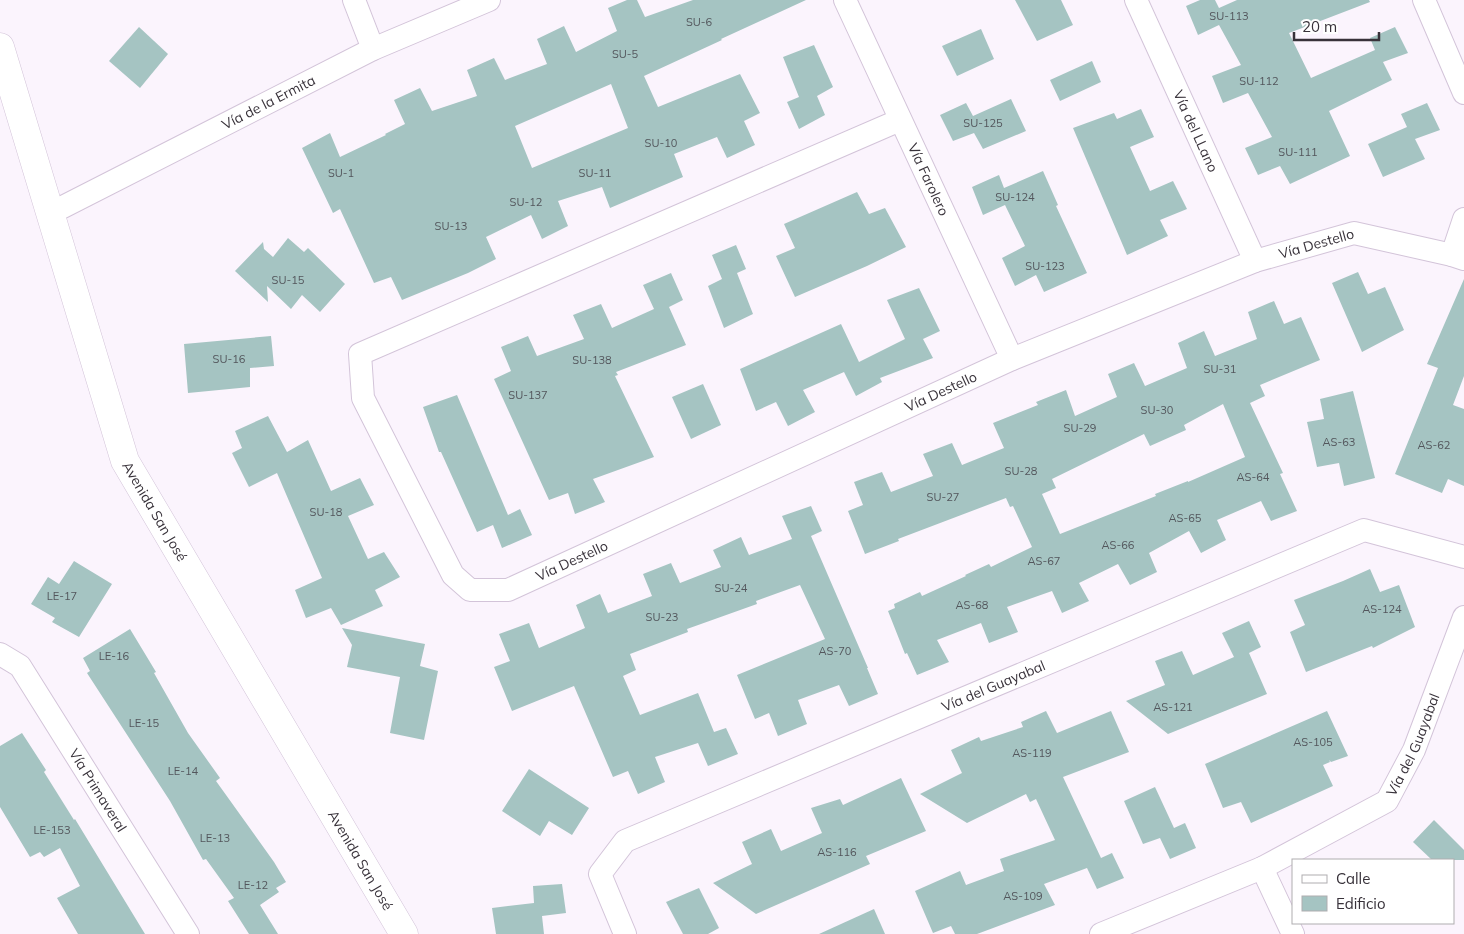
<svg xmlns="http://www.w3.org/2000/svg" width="1464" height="934" font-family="Mulish,sans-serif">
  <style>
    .building { fill: #a5c4c2; fill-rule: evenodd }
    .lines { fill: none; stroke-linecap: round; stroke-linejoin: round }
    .minor-casing { stroke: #d3c4d9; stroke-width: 24 }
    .tertiary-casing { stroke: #d3c4d9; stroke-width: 29 }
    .minor { stroke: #fff; stroke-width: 22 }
    .tertiary { stroke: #fff; stroke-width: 28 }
    .labels { text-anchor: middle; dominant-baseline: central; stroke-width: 4.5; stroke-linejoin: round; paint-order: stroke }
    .number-label { font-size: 11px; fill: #53565c }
    .street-label { font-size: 14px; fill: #38323a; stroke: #fff }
  </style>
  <rect width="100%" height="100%" fill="#fbf4fd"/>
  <g class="building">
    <path d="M627,0h10l8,17 48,-17h113l-85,39 1,1 -78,36 14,31 82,-33 20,39 -16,8 11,24 -28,13 -10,-21 -43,17 9,23 -73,31 -8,-21 -44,14 10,25 -26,13 -11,-24 -45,22 10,22 -28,14 -66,27 -11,-23 -17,6 -34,-74 -7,4 -31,-65 28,-15 10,24 46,-22 -1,-1 20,-10 -11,-24 26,-12 12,23 45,-15 -10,-26 27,-12 11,22 42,-16 -10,-25 27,-13 12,26 41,-21 -9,-23zM611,84l17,44 -96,40 -17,-42z"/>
    <path d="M1015,0h46l12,25 -36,16z"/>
    <path d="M1200,0h15l4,8 18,-8h132l1,2 -81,31 22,45 64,-28 -5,-12 25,-11 13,26 -25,9 9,18 -63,31 21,45 -60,28 -10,-18 -22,9 -13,-27 27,-11 -24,-44 -25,10 -11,-27 29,-11 -22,-40 -21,10 -12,-29z"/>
    <path d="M139,27l29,27 -28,34 -31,-27z"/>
    <path d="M981,29l13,30 -37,17 -15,-30z"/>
    <path d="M814,45l19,42 -16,9 8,19 -26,14 -12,-27 12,-5 -16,-40z"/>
    <path d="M1092,61l9,21 -41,19 -10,-21z"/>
    <path d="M1011,99l15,32 -43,18 -9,-16 -21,8 -13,-26 26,-12 7,13z"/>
    <path d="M1427,103l13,27 -25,9 10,20 -42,18 -15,-33 39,-17 -6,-13z"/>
    <path d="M1141,109l13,28 -24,10 20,44 23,-10 14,28 -27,11 8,16 -41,19 -54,-127 41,-15 3,6z"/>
    <path d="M1043,171l15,34 -2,1 31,67 -43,19 -8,-17 -21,11 -13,-28 23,-12 -20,-41 -22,10 -11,-28 27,-12 5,13z"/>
    <path d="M857,192l12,22 16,-6 21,39 -39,19 -72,31 -19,-41 19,-8 -11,-24z"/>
    <path d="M288,238l16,14 4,-4 37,36 -25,28 -18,-17 -11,14 -24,-23 1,16 -33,-31 28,-29 1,7 9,8z"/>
    <path d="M736,245l10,24 -9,4 16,41 -29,14 -16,-42 14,-7 -10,-24z"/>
    <path d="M1358,272l10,22 17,-7 19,43 -42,22 -30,-69z"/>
    <path d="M671,273l12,27 -14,7 17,38 -70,27 2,3 -3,1 39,81 -61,22 12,23 -30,12 -7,-21 -19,7 -55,-121 17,-8 -10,-24 27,-11 9,20 47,-17 -11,-24 28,-11 11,24 42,-19 -11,-24z"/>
    <path d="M1464,279v97l-11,29 11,4v77l-16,-7 -6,14 -47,-19 43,-106 -11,-4z"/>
    <path d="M919,288l21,43 -17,8 10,19 -53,20 2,4 -26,14 -12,-24 -41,18 12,22 -27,14 -12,-24 -20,9 -16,-42 101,-45 18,38 46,-23 -18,-39z"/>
    <path d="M1274,301l10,23 17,-7 19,43 -60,25 5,11 -15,7 33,70 -3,1 17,37 -26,10 -10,-20 -44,19 9,20 -25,13 -12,-22 -40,22 8,19 -27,13 -12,-21 -39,19 10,18 -27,12 -10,-22 -45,16 11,25 -29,11 -8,-20 -44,17 12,22 -32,13 -10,-22 -2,1 -17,-43 7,-3 -1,-4 26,-12 2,4 44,-20 -1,-1 24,-11 2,3 41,-20 -19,-41 -3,1 -4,-9 -108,41 1,2 -34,13 -17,-43 15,-6 -9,-23 28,-10 9,20 42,-16 -10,-22 29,-11 10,22 42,-17 -11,-25 45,-18 -2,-3 30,-12 9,26 42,-19 -9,-23 26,-11 11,23 42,-18 -9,-25 26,-12 11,25 42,-17 -9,-27zM1223,404l22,53 -57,25v-1l-33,13 1,2 -96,38 -18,-40 14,-6 -4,-9 92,-45 6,12 36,-16 -2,-5z"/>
    <path d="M271,336l3,30 -24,2v19l-62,6 -4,-49z"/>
    <path d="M703,384l18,41 -30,14 -19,-42z"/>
    <path d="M1353,391l22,87 -31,8 -5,-23 -22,4 -10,-45 17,-3 -4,-20z"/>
    <path d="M457,395l51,120 12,-6 12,26 -30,13 -9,-23 -16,7 -36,-80h-2l-16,-45z"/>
    <path d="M268,416l19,36 21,-12 23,51 29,-13 14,27 -26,11 20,43 16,-7 16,25 -25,13 8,16 -42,19 -10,-17 -25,10 -11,-28 27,-12 -45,-105 -28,14 -17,-34 10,-5 -7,-17z"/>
    <path d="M811,506l11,25 -11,5 57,132h-1l11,26 -29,12 -10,-21 -41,15 9,24 -29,12 -9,-23 -14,6 -18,-44 88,-36 -25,-54 -44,16 1,3 -70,25 1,3 -58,22 6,16 -13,6 17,39 58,-22 16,39 12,-4 12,26 -30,12 -10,-23 -43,14 10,25 -27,12 -10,-23 -15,6 -39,-91 -62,25 -18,-44 16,-6 -11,-27 30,-11 10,25 46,-20 -9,-23 24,-11 8,19 44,-17 -9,-22 28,-11 9,20 41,-16 -8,-17 28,-13 8,18 43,-16 -10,-23z"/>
    <path d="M74,561l38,23 -33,53 -27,-15 3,-4 -24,-14 17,-27 11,7z"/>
    <path d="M1370,569l10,23 19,-7 16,42 -42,21 -1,-2 -66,26 -16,-40 15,-7 -11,-25 49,-19z"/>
    <path d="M1249,621l12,26 -12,6 18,41 -99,40 -42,-33 39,-16 -10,-24 27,-10 11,24 41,-18 -12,-24z"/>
    <path d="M342,628l83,16 -5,22 18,5 -14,69 -34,-7 10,-56 -53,-10 5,-22z"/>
    <path d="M130,629l26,43 -2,1 34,60 32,45 -4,3 58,81 12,20 -10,6 3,4 -19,13 18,29h-29l-21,-33 6,-3 -28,-39 -3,1 -33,-59 -83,-128 3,-2 -7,-13z"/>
    <path d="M1046,711l11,22 54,-22 18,41 -66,25 38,81 11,-5 12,25 -27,11 -10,-21 -43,16 11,21 -78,29h-22l-4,-8 -18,7 -18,-42 45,-20 6,14 38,-14 -4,-12 55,-19 -19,-41 -6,3 -4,-8 -59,29 -47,-29 42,-21 -11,-23 28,-13 2,4 42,-14 -2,-5z"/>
    <path d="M1327,711l21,45 -17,6 -2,-2 1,2 -7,3 10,21 -82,37 -10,-21 -18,6 -18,-44z"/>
    <path d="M22,733l24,37 -2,2 30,48 1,-1 70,115h-67l-21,-36 23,-12 -20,-38 -16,9 -4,-5 -10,5 -30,-50v-61z"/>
    <path d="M529,769l60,39 -17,27 -23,-14 -9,15 -38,-25z"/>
    <path d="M901,778l25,53 -60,25 4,8 -114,50 -43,-31 39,-19 -10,-22 29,-13 10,22 41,-18 -11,-25 29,-9 3,6z"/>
    <path d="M1155,787l19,41 11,-5 11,25 -26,11 -10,-21 -17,6 -19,-43z"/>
    <path d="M1434,820l30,30v10h-32l-19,-18z"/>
    <path d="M562,884l4,29 -24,3 2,18h-48l-4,-26 42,-5 -1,-17z"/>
    <path d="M699,888l20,40 -11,6h-25l-17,-32z"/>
    <path d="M874,909l11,25h-66z"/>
  </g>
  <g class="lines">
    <g class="minor-casing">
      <g id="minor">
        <path d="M354,0l19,49"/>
        <path id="s1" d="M845,0l167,359"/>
        <path id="s2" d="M1136,0l119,261"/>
        <path d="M1424,0l40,93"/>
        <path id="s3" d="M900,120l-540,234 3,44 90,177 17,15h38l504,-231 243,-98 99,-28 98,22 12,4"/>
        <path id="s4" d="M51,213l322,-164 116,-49"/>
        <path d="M1452,255l12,-36"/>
        <path id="s5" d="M0,654l20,12 168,268"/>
        <path d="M1262,868l31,66"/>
        <path id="s6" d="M625,934l-25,-60 25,-33 739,-311 100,27"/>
        <path id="s7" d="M1101,934l161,-66 125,-67 27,-51 50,-133"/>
      </g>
    </g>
    <g class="tertiary-casing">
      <g id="tertiary">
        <path id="s8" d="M0,47l125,414 279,473"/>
      </g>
    </g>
    <use href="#minor" class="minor"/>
    <use href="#tertiary" class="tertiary"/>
  </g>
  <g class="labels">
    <g class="number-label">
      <text x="1229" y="16">SU-113</text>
      <text x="699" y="22">SU-6</text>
      <text x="625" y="54">SU-5</text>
      <text x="1259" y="81">SU-112</text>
      <text x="983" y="123">SU-125</text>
      <text x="661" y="143">SU-10</text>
      <text x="1298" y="152">SU-111</text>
      <text x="341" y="173">SU-1</text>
      <text x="595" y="173">SU-11</text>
      <text x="1015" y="197">SU-124</text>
      <text x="526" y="202">SU-12</text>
      <text x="451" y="226">SU-13</text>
      <text x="1045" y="266">SU-123</text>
      <text x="288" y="280">SU-15</text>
      <text x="229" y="359">SU-16</text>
      <text x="592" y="360">SU-138</text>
      <text x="1220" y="369">SU-31</text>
      <text x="528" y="395">SU-137</text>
      <text x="1157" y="410">SU-30</text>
      <text x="1080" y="428">SU-29</text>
      <text x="1339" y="442">AS-63</text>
      <text x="1434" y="445">AS-62</text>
      <text x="1021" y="471">SU-28</text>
      <text x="1253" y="477">AS-64</text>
      <text x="943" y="497">SU-27</text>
      <text x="326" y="512">SU-18</text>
      <text x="1185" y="518">AS-65</text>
      <text x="1118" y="545">AS-66</text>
      <text x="1044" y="561">AS-67</text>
      <text x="731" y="588">SU-24</text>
      <text x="62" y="596">LE-17</text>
      <text x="972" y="605">AS-68</text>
      <text x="1382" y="609">AS-124</text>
      <text x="662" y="617">SU-23</text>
      <text x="835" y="651">AS-70</text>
      <text x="114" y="656">LE-16</text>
      <text x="1173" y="707">AS-121</text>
      <text x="144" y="723">LE-15</text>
      <text x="1313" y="742">AS-105</text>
      <text x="1032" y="753">AS-119</text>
      <text x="183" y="771">LE-14</text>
      <text x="52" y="830">LE-153</text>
      <text x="215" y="838">LE-13</text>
      <text x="837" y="852">AS-116</text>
      <text x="253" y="885">LE-12</text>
      <text x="1023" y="896">AS-109</text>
    </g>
    <g class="street-label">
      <text stroke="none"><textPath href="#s4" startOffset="244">Vía de la Ermita</textPath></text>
      <text stroke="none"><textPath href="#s2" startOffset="144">Vía del LLano</textPath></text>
      <text stroke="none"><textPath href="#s1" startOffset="198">Vía Farolero</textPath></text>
      <text stroke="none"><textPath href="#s3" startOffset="1772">Vía Destello</textPath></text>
      <text stroke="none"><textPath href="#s3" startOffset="1368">Vía Destello</textPath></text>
      <text stroke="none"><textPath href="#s8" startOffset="491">Avenida San José</textPath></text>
      <text stroke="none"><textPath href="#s3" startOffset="962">Vía Destello</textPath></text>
      <text stroke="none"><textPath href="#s6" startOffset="506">Vía del Guayabal</textPath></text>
      <text stroke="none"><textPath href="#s7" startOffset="378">Vía del Guayabal</textPath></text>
      <text stroke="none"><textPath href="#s5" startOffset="170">Vía Primaveral</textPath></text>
      <text stroke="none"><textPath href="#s8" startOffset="896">Avenida San José</textPath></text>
    </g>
  </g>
  <rect x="1292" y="859" width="162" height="65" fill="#ffffff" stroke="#afadb0"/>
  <rect x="1302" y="875" width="25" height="8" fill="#ffffff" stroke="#afadb0"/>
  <text x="1336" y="884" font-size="15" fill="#38323a">Calle</text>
  <rect x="1302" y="896" width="25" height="15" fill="#a5c4c2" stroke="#afadb0"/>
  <text x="1336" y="909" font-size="15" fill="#38323a">Edificio</text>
  <path d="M1294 32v8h85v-8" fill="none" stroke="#38323a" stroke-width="2.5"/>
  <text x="1302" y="32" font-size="15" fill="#38323a" stroke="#ffffff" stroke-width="4" paint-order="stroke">20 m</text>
</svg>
